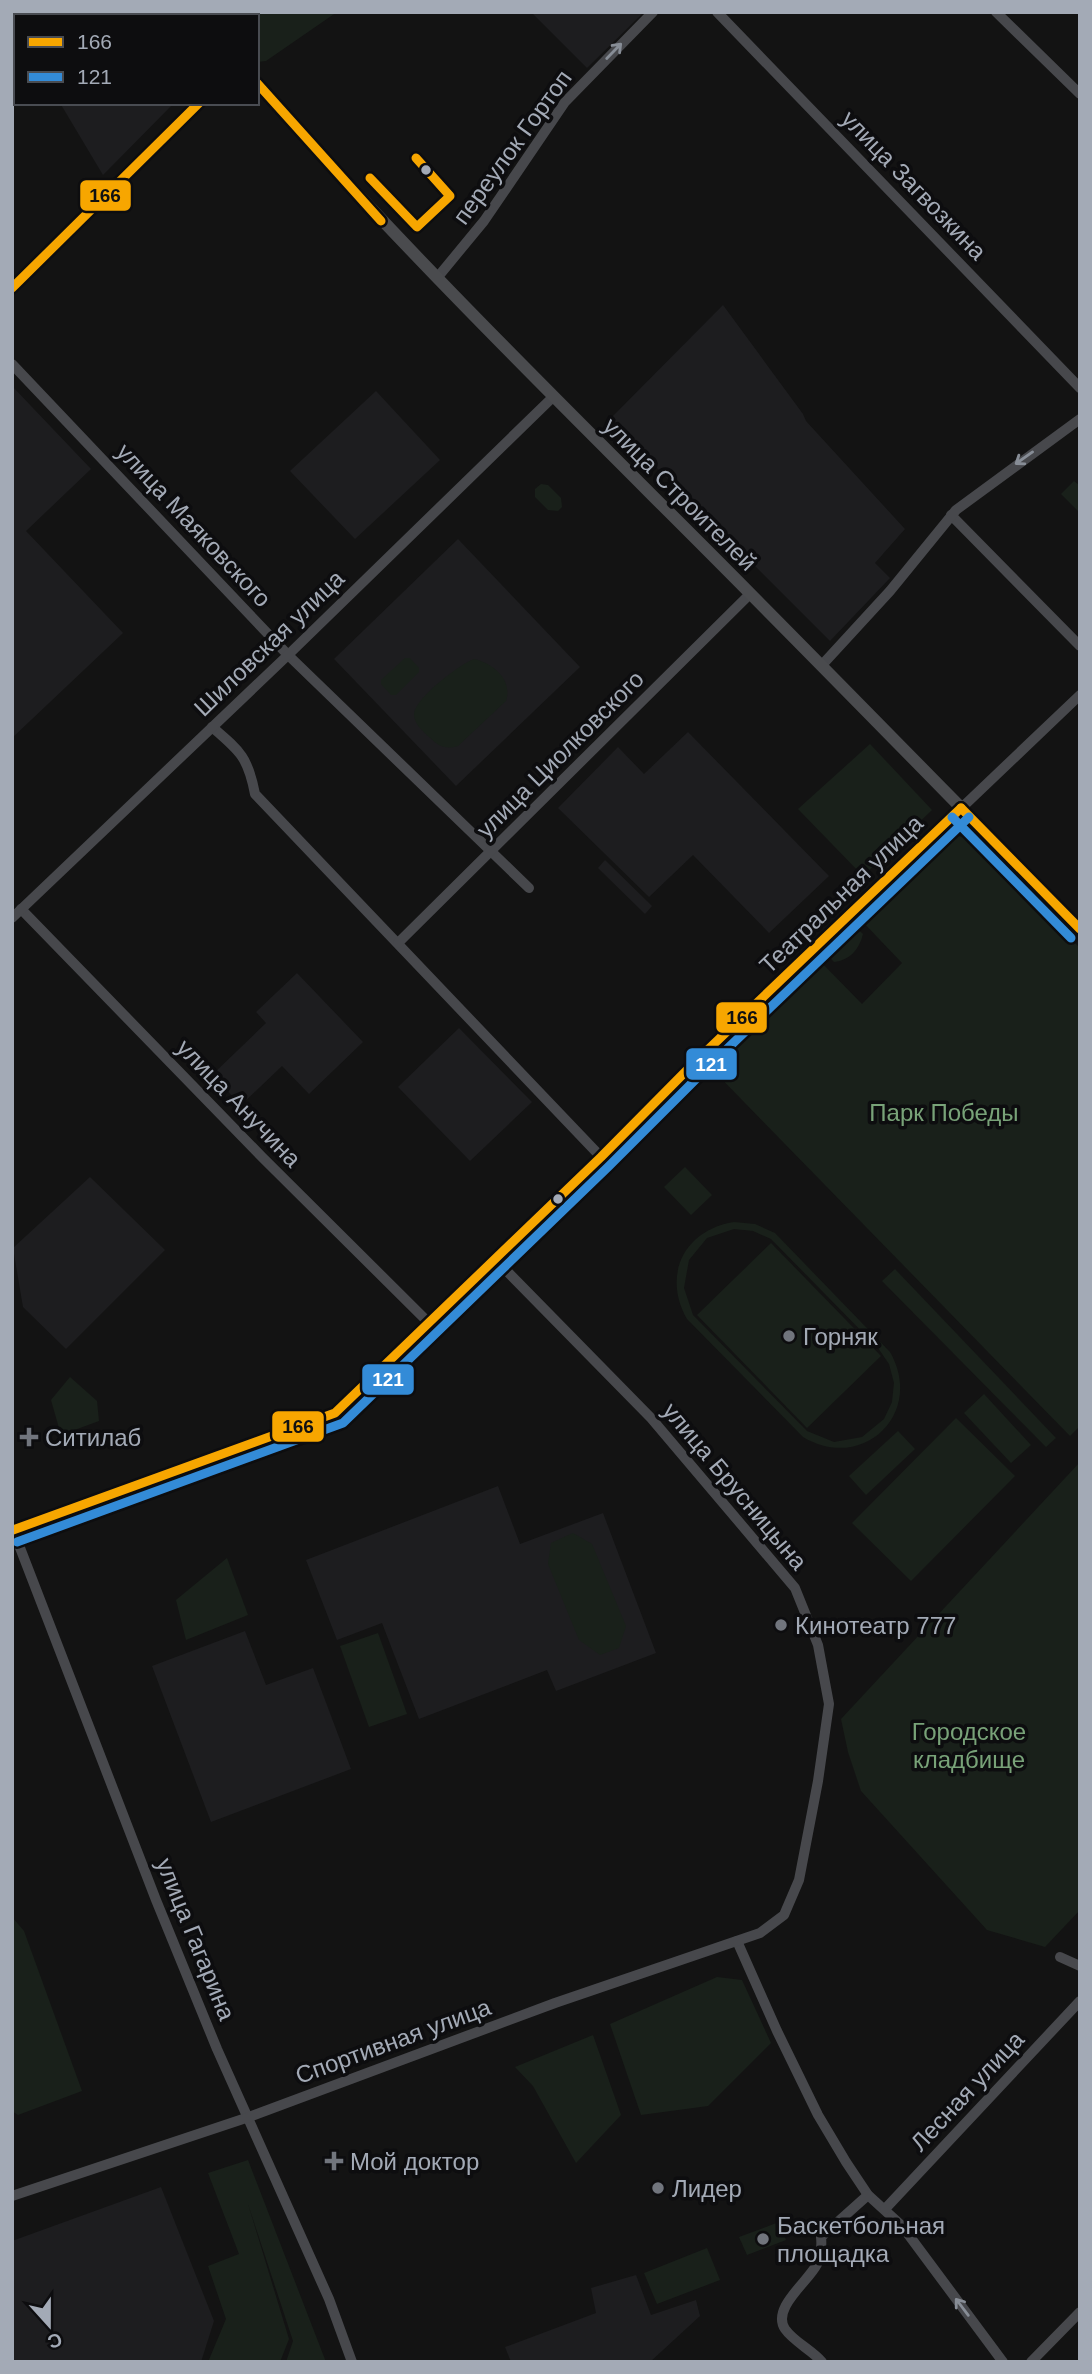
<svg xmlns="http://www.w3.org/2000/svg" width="1092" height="2374" font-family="Arial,sans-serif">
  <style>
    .built { fill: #1d1d1f }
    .green { fill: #19201a; fill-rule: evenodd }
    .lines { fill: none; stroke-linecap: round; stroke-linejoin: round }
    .minor { stroke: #47484c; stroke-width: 10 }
    .major { stroke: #4a4b4e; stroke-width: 12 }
    .bus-1-casing { stroke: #0d0d0f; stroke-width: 14 }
    .bus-2-casing { stroke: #0d0d0f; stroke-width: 14 }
    .bus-1 { stroke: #f7a600; stroke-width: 9 }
    .bus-2 { stroke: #338bd7; stroke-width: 9 }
    .oneway { stroke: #878d96 }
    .bus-dot { fill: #a3aab6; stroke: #0d0d0f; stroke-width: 2.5 }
    .poi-dot { fill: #71757d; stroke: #0d0d0f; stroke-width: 2.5 }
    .labels { text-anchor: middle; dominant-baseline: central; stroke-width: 7; stroke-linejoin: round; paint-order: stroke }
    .street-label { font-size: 24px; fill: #a3aab6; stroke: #0d0d0f }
    .park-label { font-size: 24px; fill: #78a278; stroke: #0d0d0f }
    .poi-label { font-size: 24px; fill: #a3aab6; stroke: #0d0d0f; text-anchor: start }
    .line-badge { stroke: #0d0d0f; stroke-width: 2.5 }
    .badge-label { font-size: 19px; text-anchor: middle; font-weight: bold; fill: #fff }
    .pale-badge-label { font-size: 19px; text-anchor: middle; font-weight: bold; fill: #111 }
  </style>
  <rect width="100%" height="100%" fill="#131313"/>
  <g class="built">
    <path d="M531,12h113l-57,56z"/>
    <path d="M60,103h114l-71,72z"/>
    <path d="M723,305l80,109 3,7 99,108 -30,34 15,15 -60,63 -221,-221z"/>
    <path d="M12,386l79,83 -65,62 97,102 -111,105z"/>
    <path d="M376,391l64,69 -85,79 -65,-68z"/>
    <path d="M458,539l122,128 -124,119 -122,-127z"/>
    <path d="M688,732l141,144 -60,57 -76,-78 -44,42 -91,-89 60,-61 26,27z"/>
    <path d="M605,860l47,46 -7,8 -47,-46z"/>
    <path d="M297,973l66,69 -54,52 -27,-28 -41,39 -29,-30 54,-52 -10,-11z"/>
    <path d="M459,1028l73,74 -62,59 -72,-74z"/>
    <path d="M90,1177l75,73 -99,99 -43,-42 -10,-59z"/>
    <path d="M498,1486l22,58 83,-31 53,140 -100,38 -9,-21 -128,49 -37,-96 -45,17 -31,-80z"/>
    <path d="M245,1631l21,54 47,-17 38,101 -140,53 -59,-156z"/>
    <path d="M161,2187l53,134 -13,41h-189v-121z"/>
    <path d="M636,2275l15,40 45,-15 4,16 -50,46h-139l-6,-15 91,-34 -5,-25z"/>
  </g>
  <g class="green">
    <path d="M224,12h113l-71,49 -9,1v-46h-30z"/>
    <path d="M1074,481l6,5v27l-19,-19z"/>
    <path d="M541,484l7,1 13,13 1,9 -4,4 -10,-1 -13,-13v-8z"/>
    <path d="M405,658h5l9,10v4l-23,23h-5l-10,-11v-4z"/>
    <path d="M474,659c19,4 39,21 32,42l-48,45c-14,4 -19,0 -29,-9 -7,-7 -15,-13 -15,-23 1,-16 46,-50 60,-55z"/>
    <path d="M870,744l62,66 -69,66 -65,-67z"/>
    <path d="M953,834l20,7 107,107v478l-10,10 -364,-373 111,-105 45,46 40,-41 -43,-45z"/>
    <path d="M853,925l10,9c-4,16 -13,26 -29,28l-9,-10z"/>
    <path d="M685,1167l27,28 -21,20 -27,-28z"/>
    <path d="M734,1222l21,2 20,9 115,119c35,61 -27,121 -87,85l-116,-118c-25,-44 -3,-89 47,-97zM734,1229l19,2 18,8 107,109 11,16 5,19 -2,19 -8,17 -22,18 -28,5 -27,-11 -114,-116 -9,-27 5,-28 18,-22z"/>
    <path d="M771,1243l110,113 -74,72 -110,-113z"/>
    <path d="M895,1269l161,169 -10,9 -164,-166z"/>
    <path d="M70,1377l27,24 2,20 -38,14 -10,-35z"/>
    <path d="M984,1394l47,51 -20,18 -47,-50z"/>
    <path d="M956,1418l59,58 -104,105 -59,-58z"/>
    <path d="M898,1431l17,18 -49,46 -17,-19z"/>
    <path d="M1080,1462v448l-35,37 -58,-17 -126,-139 -13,-39 -7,-33z"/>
    <path d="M573,1533l19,11 34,82 -7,22 -19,7 -21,-15 -31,-76 3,-21z"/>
    <path d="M227,1558l21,57 -62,25 -10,-40z"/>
    <path d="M378,1633l29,81 -38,13 -29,-81z"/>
    <path d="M12,1917l12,14 58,160 -64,24 -6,-4z"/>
    <path d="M717,1977l25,3 29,63 -63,63 -67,9 -31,-91z"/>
    <path d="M593,2035l28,80 -45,48 -43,-77 -18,-19z"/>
    <path d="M248,2160l78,202h-40l7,-21 -45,-137 41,135 -9,23h-72l18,-43 -18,-53 31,-12 -31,-81z"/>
    <path d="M779,2222l7,18 -39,15 -8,-18z"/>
    <path d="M707,2248l13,32 -63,24 -13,-31z"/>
  </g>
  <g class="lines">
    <g class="minor">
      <path d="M717,12l363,376"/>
      <path d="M996,12l84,82"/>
      <path d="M437,278l47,-57 81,-119 88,-90"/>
      <path d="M12,288l187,-185"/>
      <path d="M12,364l276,291 241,233"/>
      <path d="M951,515l129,131"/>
      <path d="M822,665l68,-74 66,-81 124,-91"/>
      <path d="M212,727c28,24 36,30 43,67l346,363"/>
      <path d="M21,909l241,248 167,166"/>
      <path d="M12,918l276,-263 265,-258"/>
      <path d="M398,943l352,-349"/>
      <path d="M12,1527l144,373 61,149 112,250 23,63"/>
      <path d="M13,1530l322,-117 266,-256 94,-95 385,-367"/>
      <path d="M737,1941l40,90 41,84 28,47 22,33 34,31 101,136"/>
      <path d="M1060,1957l20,9"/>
      <path d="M12,2196l237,-79 306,-114 205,-70 24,-18 15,-35 19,-99 11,-77 -11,-59 -23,-57 -144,-170 -156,-159"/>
      <path d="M885,2209l195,-208"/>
      <path d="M822,2362c-10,-12 -28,-20 -37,-33 -14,-21 24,-48 32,-65 4,-9 5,-18 4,-27l47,-42"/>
      <path d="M1031,2362l49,-50"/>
    </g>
    <g class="major">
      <path d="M212,12l2,4"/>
      <path d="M257,83c139,158 288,305 436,453 130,130 258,262 387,393"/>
    </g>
    <g class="bus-1-casing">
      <g id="bus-1">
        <path d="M257,83l124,138"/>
        <path d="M370,178l47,49 33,-31 -34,-38"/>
        <path d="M12,288l187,-185"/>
        <path d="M961,808l119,121"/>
        <path d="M13,1530l322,-117 266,-256 94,-95 266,-254"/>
      </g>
    </g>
    <g class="bus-2-casing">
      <g id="bus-2">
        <path d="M952,817l119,121"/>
        <path d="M17,1542l326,-119 266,-257 95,-95 265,-254"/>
      </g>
    </g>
    <use href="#bus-1" class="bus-1"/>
    <use href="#bus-2" class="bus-2"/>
  </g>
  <defs><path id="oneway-shaft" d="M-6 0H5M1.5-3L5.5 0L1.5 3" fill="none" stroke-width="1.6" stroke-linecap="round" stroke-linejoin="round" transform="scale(1.75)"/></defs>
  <g class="oneway">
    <use href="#oneway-shaft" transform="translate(614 51) rotate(-46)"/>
    <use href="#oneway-shaft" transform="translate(1024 458) rotate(145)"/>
    <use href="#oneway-shaft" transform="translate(962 2307) rotate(-127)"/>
  </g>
  <g class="bus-dot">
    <circle cx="426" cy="170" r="6"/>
    <circle cx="558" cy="1199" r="6"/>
  </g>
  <g class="poi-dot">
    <circle cx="789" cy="1336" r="7"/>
    <path d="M25.5 1426.5h7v7h7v7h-7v7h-7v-7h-7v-7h7z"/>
    <circle cx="781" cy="1625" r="7"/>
    <path d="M330.5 2150.5h7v7h7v7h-7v7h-7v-7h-7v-7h7z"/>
    <circle cx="658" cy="2188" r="7"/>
    <circle cx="763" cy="2239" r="7"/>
  </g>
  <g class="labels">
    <g class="street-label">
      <text transform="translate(512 147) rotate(-54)">переулок Гортоп</text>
      <text transform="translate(914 185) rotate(46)">улица Загвозкина</text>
      <text transform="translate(680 494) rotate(45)">улица Строителей</text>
      <text transform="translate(194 525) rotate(47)">улица Маяковского</text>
      <text transform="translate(269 643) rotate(-44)">Шиловская улица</text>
      <text transform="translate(560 754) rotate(-45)">улица Циолковского</text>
      <text transform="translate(841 894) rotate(-44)">Театральная улица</text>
      <text transform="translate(239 1103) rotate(46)">улица Анучина</text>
      <text transform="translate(735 1486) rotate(50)">улица Брусницына</text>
      <text transform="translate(196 1939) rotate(68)">улица Гагарина</text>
      <text transform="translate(393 2041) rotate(-20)">Спортивная улица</text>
      <text transform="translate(967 2091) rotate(-47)">Лесная улица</text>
    </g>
    <g class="park-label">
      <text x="944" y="1112">Парк Победы</text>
      <text x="969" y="1731">Городское<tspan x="969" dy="28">кладбище</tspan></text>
    </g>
    <g class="poi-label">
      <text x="803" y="1336">Горняк</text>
      <text x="45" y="1437">Ситилаб</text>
      <text x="795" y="1625">Кинотеатр 777</text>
      <text x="350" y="2161">Мой доктор</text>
      <text x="672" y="2188">Лидер</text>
      <text x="777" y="2225">Баскетбольная<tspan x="777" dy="28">площадка</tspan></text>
    </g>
  </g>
  <g class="line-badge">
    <rect x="79" y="179" width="53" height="33" rx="7" fill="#f7a600"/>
    <rect x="715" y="1001" width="53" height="33" rx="7" fill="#f7a600"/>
    <rect x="685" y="1047" width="53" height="34" rx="7" fill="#338bd7"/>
    <rect x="361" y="1363" width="54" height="33" rx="7" fill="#338bd7"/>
    <rect x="271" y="1410" width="54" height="33" rx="7" fill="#f7a600"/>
  </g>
  <g class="badge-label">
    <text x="711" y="1071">121</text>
    <text x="388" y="1386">121</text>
  </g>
  <g class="pale-badge-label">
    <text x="105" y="202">166</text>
    <text x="742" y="1024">166</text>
    <text x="298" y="1433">166</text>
  </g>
  <rect width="1092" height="2374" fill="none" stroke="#a3aab6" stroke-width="28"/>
  <rect x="14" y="14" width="245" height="91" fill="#0d0d0f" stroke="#494c52" stroke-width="2"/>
  <rect x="28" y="37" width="35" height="10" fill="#f7a600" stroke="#494c52" stroke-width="2"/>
  <text x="77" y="49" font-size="21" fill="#a3aab6">166</text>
  <rect x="28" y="72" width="35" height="10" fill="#338bd7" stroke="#494c52" stroke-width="2"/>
  <text x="77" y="84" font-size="21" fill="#a3aab6">121</text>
  <g transform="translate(49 2325) rotate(159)" stroke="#0d0d0f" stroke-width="5" paint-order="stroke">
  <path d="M0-5L12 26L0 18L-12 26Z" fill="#a3aab6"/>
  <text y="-10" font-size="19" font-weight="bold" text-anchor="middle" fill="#a3aab6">С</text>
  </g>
</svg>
